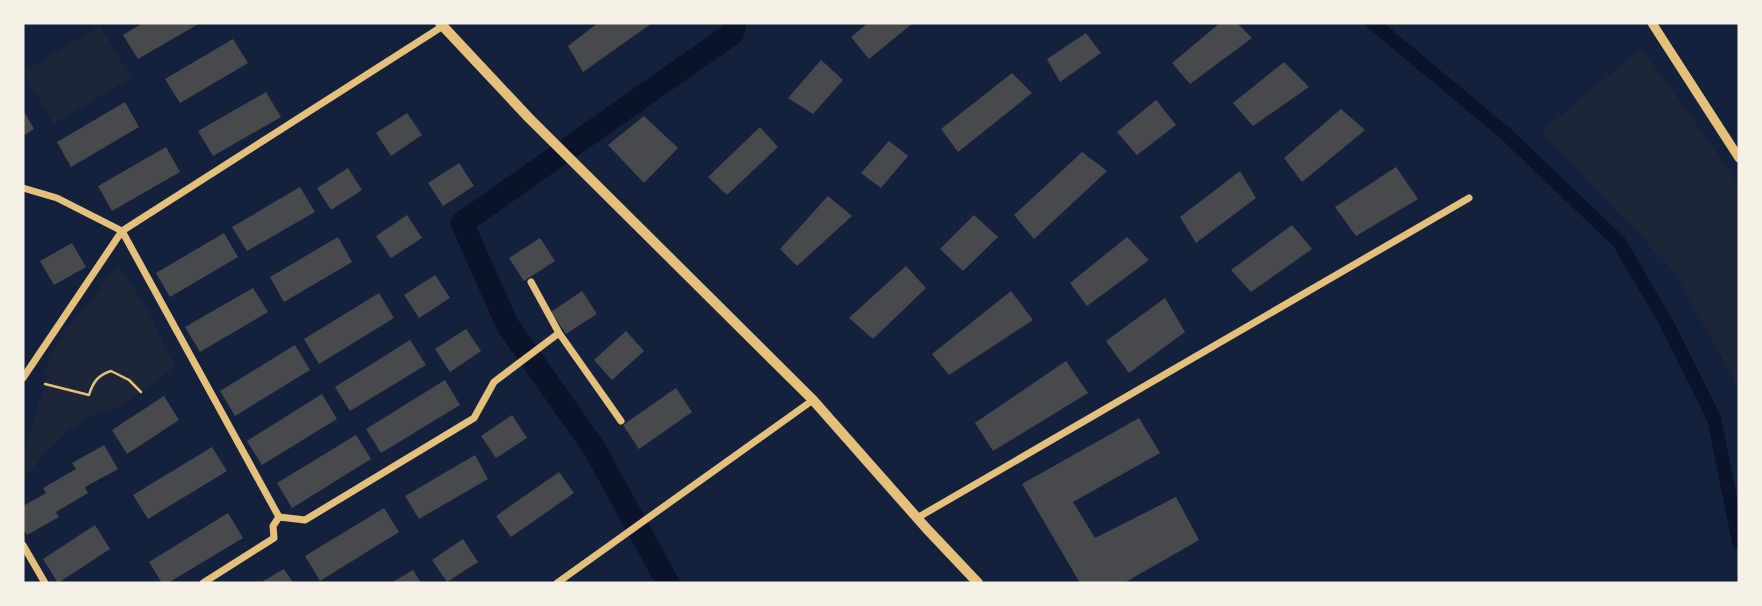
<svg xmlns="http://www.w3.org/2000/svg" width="1762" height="606" font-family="Figtree,sans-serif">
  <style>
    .green { fill: #1d2539 }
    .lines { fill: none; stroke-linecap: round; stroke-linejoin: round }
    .canal { stroke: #0b132b; stroke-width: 14 }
    .river { stroke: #0b132b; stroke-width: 23 }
    .building { fill: #48494c }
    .path { stroke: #e5c07b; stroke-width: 2.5 }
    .minor { stroke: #e5c07b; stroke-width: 7 }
    .tertiary { stroke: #e5c07b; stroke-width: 9 }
    .secondary { stroke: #e5c07b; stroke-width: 10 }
  </style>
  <rect width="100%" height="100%" fill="#14213d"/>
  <g class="green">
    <path d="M100,26l31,52 -77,46 -31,-52z"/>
    <path d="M1641,48l75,103 23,37v209l-5,-18 -61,-109 -132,-138z"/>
    <path d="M118,265c12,18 24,35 34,54 8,16 13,32 24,46 -18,17 -40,33 -63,44 -7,3 -15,3 -21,6 -29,14 -47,41 -69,63v-23l22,-71 4,-26 19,-32 27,-30 14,-22z"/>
  </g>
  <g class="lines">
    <path class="canal" d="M1373,23l133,111 113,108 48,82 47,94 25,124"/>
    <path class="river" d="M668,583l-74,-135 -86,-122 -46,-103 271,-190 2,-10"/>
  </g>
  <g class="building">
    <path d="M143,23h57l-62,36 -15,-24z"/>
    <path d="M598,23h54l-69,49 -15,-26z"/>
    <path d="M868,23h45l-44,36 -18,-22z"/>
    <path d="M1220,23h17l15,15 -62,46 -18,-21z"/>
    <path d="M1086,33l15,20 -41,29 -13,-23z"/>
    <path d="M233,39l15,24 -68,40 -15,-24z"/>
    <path d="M821,60l22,20 -30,34 -25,-16z"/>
    <path d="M1284,62l25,25 -56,39 -20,-23z"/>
    <path d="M1012,73l20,20 -74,59 -17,-23z"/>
    <path d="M266,92l15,25 -68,39 -15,-25z"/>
    <path d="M1156,100l20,25 -39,30 -20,-23z"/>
    <path d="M125,102l14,25 -68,40 -14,-25z"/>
    <path d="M1341,109l24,21 -63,52 -18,-24z"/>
    <path d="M23,110l11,19 -11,7z"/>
    <path d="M407,113l15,22 -31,21 -15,-23z"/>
    <path d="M644,116l34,32 -34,35 -36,-38z"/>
    <path d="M760,127l18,20 -51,48 -19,-18z"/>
    <path d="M889,141l19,15 -27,32 -20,-15z"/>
    <path d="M166,147l14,25 -68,39 -14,-25z"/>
    <path d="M1082,152l25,19 -73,68 -20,-24z"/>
    <path d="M459,163l15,23 -31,20 -15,-23z"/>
    <path d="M1396,167l22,32 -62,37 -21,-29z"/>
    <path d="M348,168l14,22 -31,20 -14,-22z"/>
    <path d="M1240,171l16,27 -60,45 -16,-26z"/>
    <path d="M300,187l15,25 -68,39 -15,-24z"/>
    <path d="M828,196l24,20 -55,50 -17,-17z"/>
    <path d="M407,215l15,23 -31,20 -15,-22z"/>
    <path d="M974,215l24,22 -35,34 -23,-22z"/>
    <path d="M1292,225l20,24 -61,43 -20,-22z"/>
    <path d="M224,233l14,24 -68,40 -14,-24z"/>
    <path d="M338,237l14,25 -68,40 -14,-25z"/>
    <path d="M1127,237l22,23 -62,46 -17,-23z"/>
    <path d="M540,238l15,23 -31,20 -15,-23z"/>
    <path d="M72,243l14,24 -32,18 -14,-24z"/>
    <path d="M906,266l20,22 -53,51 -24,-21z"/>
    <path d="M435,275l15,23 -31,20 -15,-23z"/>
    <path d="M253,288l15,24 -68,40 -15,-25z"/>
    <path d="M582,291l15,23 -31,20 -15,-22z"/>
    <path d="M1011,291l22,29 -84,55 -17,-21z"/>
    <path d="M379,293l15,25 -75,46 -15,-25z"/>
    <path d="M1165,298l20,34 -56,41 -23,-32z"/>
    <path d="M466,329l15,22 -31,21 -15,-23z"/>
    <path d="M626,331l18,20 -32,29 -18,-20z"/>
    <path d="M410,340l16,25 -76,46 -15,-24z"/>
    <path d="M295,345l15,25 -75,46 -15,-25z"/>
    <path d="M1066,361l22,32 -95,58 -18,-28z"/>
    <path d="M445,380l15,25 -79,48 -15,-24z"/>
    <path d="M676,388l16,24 -53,37 -16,-24z"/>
    <path d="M322,394l15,25 -75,46 -15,-24z"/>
    <path d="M164,396l15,24 -52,34 -15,-24z"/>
    <path d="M512,415l15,23 -31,20 -15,-22z"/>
    <path d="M1139,418l21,35 -87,49 22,36 81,-41 23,43 -75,43h-44l-58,-99z"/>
    <path d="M356,435l15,24 -79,49 -15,-25z"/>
    <path d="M104,445l14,24 -33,18 3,6 -32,19 3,5 -32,18 -4,-7v-22l23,-13 -3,-5 33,-19 -4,-6z"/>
    <path d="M212,447l15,24 -79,48 -15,-24z"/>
    <path d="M475,455l13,24 -69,40 -14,-23z"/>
    <path d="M559,472l15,21 -63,44 -15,-21z"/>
    <path d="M384,508l15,24 -79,49 -15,-25z"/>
    <path d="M228,513l15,25 -75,45h-6l-13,-21z"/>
    <path d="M95,525l15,24 -52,34 -15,-24z"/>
    <path d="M463,539l15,23 -31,20 -15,-22z"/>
    <path d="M284,569l9,14h-33z"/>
    <path d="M413,570l8,13h-30z"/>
  </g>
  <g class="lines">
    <path class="path" d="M45,384l44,11c4,-13 9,-20 22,-24l18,9 12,12"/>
    <g class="minor">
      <path d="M23,188l34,10 65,33 157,286 -6,9 1,12 -71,45"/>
      <path d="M531,282l28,51 62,88"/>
      <path d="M23,378l99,-147 321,-205"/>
      <path d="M279,517l26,3 169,-102 20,-36 65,-49"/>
      <path d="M917,518l552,-320"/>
      <path d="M23,545l22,38"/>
      <path d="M557,583l256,-183"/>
    </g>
    <path class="tertiary" d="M1652,23l87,135"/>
    <path class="secondary" d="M440,23l89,95 284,282 113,128 52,55"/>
  </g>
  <rect width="1762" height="606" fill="none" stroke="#f6f1e7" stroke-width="49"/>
</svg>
